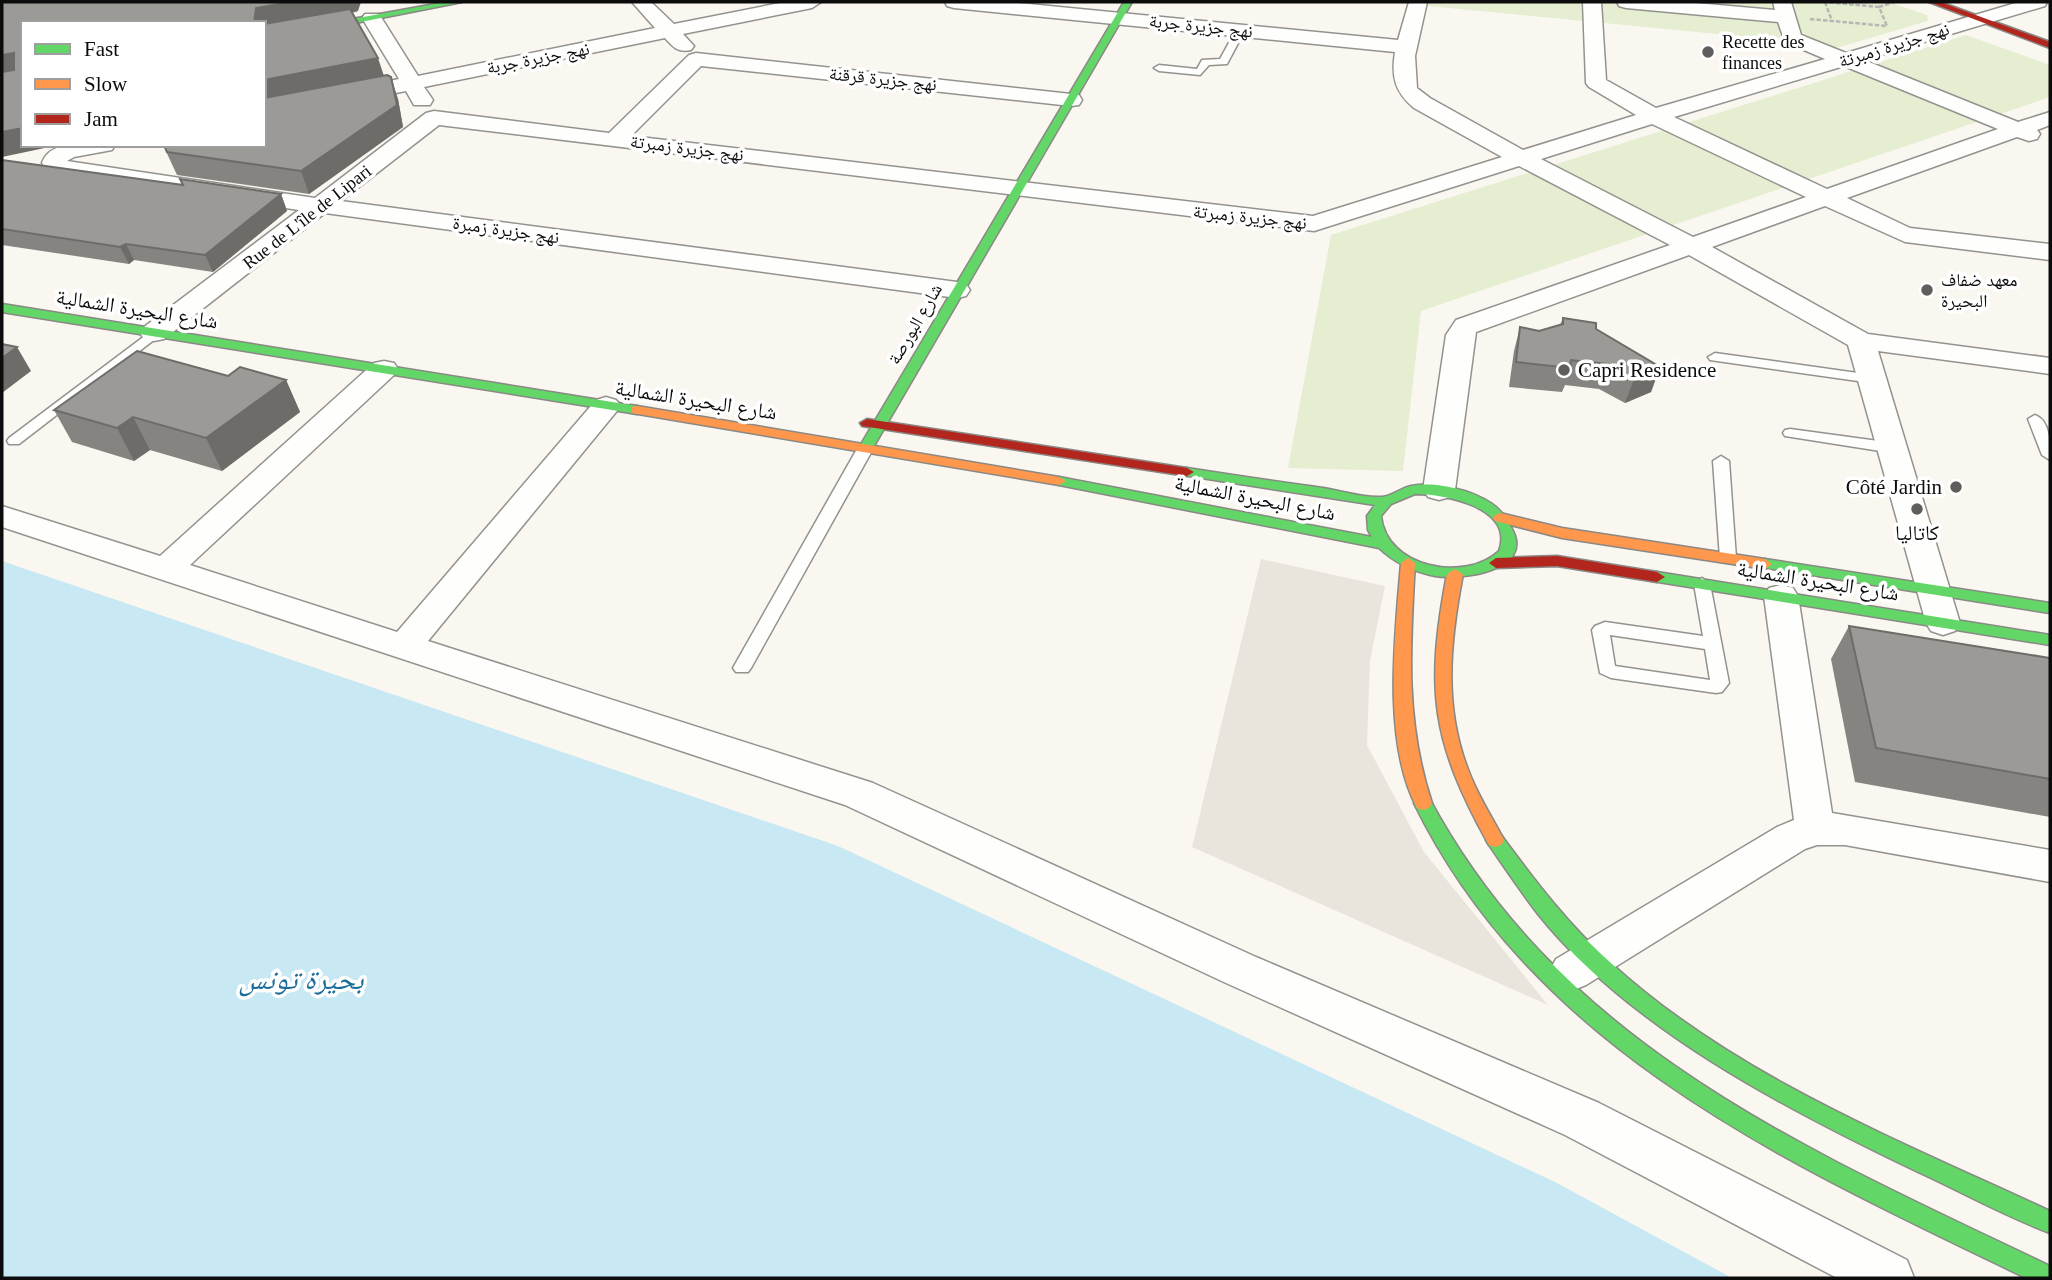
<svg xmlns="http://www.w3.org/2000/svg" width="2052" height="1280" font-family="'Times New Roman','Noto Naskh Arabic',serif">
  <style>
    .green { fill: #e5eed1 }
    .plaza { fill: #eae5dc }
    .water { fill: #c8e8f3 }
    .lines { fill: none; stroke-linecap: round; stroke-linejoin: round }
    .lane-casing { stroke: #93928f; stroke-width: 3 }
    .street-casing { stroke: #93928f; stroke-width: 3 }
    .fast-casing { stroke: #8a8885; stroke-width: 3 }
    .slow-casing { stroke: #8a8885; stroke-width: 3 }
    .jam-casing { stroke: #8a8885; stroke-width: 3 }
    .path { stroke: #b7b6b5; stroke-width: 2.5; stroke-dasharray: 4.5 2; stroke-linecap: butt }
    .lane { fill: #fefefd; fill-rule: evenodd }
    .street { fill: #fefefd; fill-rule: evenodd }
    .fast { fill: #63d668; fill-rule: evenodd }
    .slow { fill: #ff974d; fill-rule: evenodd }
    .jam { fill: #b3261e; fill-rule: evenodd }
    .wall { fill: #868481 }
    .shaded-wall { fill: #6d6c69 }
    .building { fill: #9c9a96; stroke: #6d6c69; stroke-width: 2 }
    .poi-dot { fill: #5f5e5c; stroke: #fff; stroke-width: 2.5 }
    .labels { text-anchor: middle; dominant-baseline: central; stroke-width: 7; stroke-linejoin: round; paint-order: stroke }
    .far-street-label { font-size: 18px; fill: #0c0c0c; stroke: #fff }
    .far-poi-label { font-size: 18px; fill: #0c0c0c; stroke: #fff; text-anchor: start }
    .street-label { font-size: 21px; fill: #0c0c0c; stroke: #fff }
    .poi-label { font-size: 21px; fill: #0c0c0c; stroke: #fff; text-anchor: start }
    .near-water-label { font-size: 28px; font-style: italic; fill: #1b6d99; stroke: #fff }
  </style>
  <rect width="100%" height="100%" fill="#faf7f0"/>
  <g class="green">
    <path d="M1387,2h502l38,13 1,6 -112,33 -37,-14z"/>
    <path d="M1966,35l84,30v32l-629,214 -18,160 -115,-3 43,-233z"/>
  </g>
  <path class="plaza" d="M1261,559l124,27 -15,75 -3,84 57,107 124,153 -356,-158z"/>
  <path class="water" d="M2,561l836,285 717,336 177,96h-1730z"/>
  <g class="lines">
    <g class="lane-casing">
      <g id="lane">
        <path d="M1237,28l8,2 -18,34 -18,1 -9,10 -41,-4 -5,-3 5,-3 38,4 5,-9 18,-1z"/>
        <path d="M154,329l7,4 -2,3 -140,108h-10l-2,-3 2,-3z"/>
        <path d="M1715,353l157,22 7,4 -7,4 -162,-23 -2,-3z"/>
        <path d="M2035,415c16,6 15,30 15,45l-8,-5 -14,-36z"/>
        <path d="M1790,429l103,14 8,5 -8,5 -108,-17 -2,-3 2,-3z"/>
        <path d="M865,444l8,5 -122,219 -3,4h-12l-3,-4 124,-219z"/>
        <path d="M1721,456l8,5 7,97 -8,5 -8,-5 -7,-97z"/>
        <path d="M1702,578l8,6 19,99 -7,9 -6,1 -105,-15 -11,-5 -8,-43 3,-4 10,-4 98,14 -9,-52zM1610,635l95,14 5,31 -95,-14z"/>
      </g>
    </g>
    <g class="street-casing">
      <g id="street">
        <path d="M632,2h19l23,22 111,-22h36l-9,6 -129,26 11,12 -3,4c-13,3 -18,-3 -26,-12l-241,49 9,13 -3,5h-16l-8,-14 -142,28v-13l135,-27 -37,-61 3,-4h14l39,62 237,-48z"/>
        <path d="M945,2h64l389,38 11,-38h18l-12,54 2,32 13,10 93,52 113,-35 -47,-28 -3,-4 -3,-81h18l5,78 50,28 169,-49 -40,-17 -7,-20 -152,-14 -7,-2 -2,-4h67l91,8 -2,-8h18l10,33 45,18 173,-51h28l-2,4 -181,54 154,62 32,-10v13l-13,5 3,4 -3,5 -8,2 -12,-4 -170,61 63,30 140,16v16l-145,-18 -80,-36 -113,41 156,87 182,24v16l-172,-23 82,272 -5,8 -12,4 -12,-4 -5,-8 -78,-278 -159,-90 -213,77 -21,158 -5,7 -11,3 -11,-3 -5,-7 23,-155 10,-15 214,-75 -151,-79 -205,65 -875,-106 -98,76 616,81 9,2 4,6 -4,6 -9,2 -632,-85 -161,126 -10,2 -10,-2 -4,-6 4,-6 155,-117 -244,-37 -8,-2 -5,-8c9,-26 51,-18 73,-18l-3,5 -38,7 -7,4 248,37 111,-85 8,-2 175,22 80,-78 7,-2 375,41 8,1 3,5 -3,5 -8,1 -370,-40 -70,70 682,80 189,-59 -88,-49c-19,-16 -23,-31 -19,-56l-441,-44 -7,-2zM1844,66l154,63 -171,60 -153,-72zM1652,124l154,73 -113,40 -152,-78z"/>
        <path d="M384,361l10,2 4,6 -4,6 -204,190 207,67 199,-232 10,-3 10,3 5,6 -5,6 -188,229 445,142 383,174 343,146 308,157 7,18h-77l-272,-143 -339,-152 -381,-178 -843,-278v-21l158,50 214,-193z"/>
        <path d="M1781,585l12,3 5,8 34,217 218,37v32l-205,-37h-28l-12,4 -219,136 -15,6 -15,-6 -7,-13 7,-13 221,-132 17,-7 -30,-224 5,-8z"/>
      </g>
    </g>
    <g class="fast-casing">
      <g id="fast">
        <path d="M446,2h16l-198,39v-6z"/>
        <path d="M1124,2h8l-258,444 -7,4 -5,-1 -2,-3z"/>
        <path d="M2,304l635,102 7,4 -7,4 -635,-102z"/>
        <path d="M1187,468c45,7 91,14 136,20 18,3 40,10 58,9 10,0 20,-9 30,-11 24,-5 61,4 81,18 9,6 15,15 20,25 23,42 -51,51 -77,47 -21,-4 -40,-13 -56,-28l-320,-63 -7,-4 7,-4 313,60 -4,-7 -1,-14 8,-11 -193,-30 -2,-3 2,-3zM1415,494c29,0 100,13 84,57 -34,32 -113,17 -118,-35l10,-12z"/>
        <path d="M1765,559l285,44v10l-290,-46 -2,-3 2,-3z"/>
        <path d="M1657,572l393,63v10l-398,-64 -3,-4 3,-4z"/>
        <path d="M1423,796l6,2c134,250 379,352 621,468v12h-24c-236,-114 -490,-226 -612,-475l3,-5z"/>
        <path d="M1495,833l6,2c34,46 68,91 111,129 124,113 288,177 438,247v22c-46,-17 -90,-42 -134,-62 -130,-62 -287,-143 -378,-257 -17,-22 -33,-46 -49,-69l-3,-5 3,-5z"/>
      </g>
    </g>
    <g class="slow-casing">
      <g id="slow">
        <path d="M637,406l422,71 7,4 -7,4 -427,-72v-6z"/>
        <path d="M1500,513l62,15 203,31 7,5 -7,5 -203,-31 -67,-17 -2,-3 2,-3z"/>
        <path d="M1408,558l7,5c-5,84 -10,159 17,240l-3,5 -6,2 -6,-2c-35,-66 -22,-173 -16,-245z"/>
        <path d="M1455,569l8,5c-13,68 -20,133 6,198 9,24 23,45 35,68l-3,5 -6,2 -6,-2c-58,-104 -64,-155 -42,-271z"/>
      </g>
    </g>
    <g class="jam-casing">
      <g id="jam">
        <path d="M1929,2h11l110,40v6z"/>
        <path d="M867,419l320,49 7,4 -7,4 -325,-50 -2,-3z"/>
        <path d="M1557,556l100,16 8,5 -8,5 -100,-16 -61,2 -7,-5 7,-5z"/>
      </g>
    </g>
    <g class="path">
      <path d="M1825,2l7,19"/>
      <path d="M1879,7l15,-5"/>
      <path d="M1810,19l77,7 -8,-19 -54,-5"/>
    </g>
    <use href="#lane" class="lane"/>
    <use href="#street" class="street"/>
    <use href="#fast" class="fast"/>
    <use href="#slow" class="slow"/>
    <use href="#jam" class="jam"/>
  </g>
  <g class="wall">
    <path d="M2,2l356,9 -6,2 31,62 15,24 5,28 -94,67 -132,-19 -14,-30h101v-122h-241z"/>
    <path d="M2,160l181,25 98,9 6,17 -74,61 -79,-12 -5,4 -127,-19z"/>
    <path d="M1563,318l33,11 64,38 -9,25 -26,11 -26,-14 -34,-4 -3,7 -53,-5 5,-36 6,-24 19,4 21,-6z"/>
    <path d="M228,376l58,4 14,32 -78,59 -72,-21 -16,11 -62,-19 -18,-32z"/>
    <path d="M1849,626l201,32v159l-195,-35 -24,-123z"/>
  </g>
  <g class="shaded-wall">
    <path d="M291,2h70l-3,9 -94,17v-5h-10l2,-15z"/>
    <path d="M14,53l9,17 -21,8v-23z"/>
    <path d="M378,58l7,21 -121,24v-23z"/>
    <path d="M391,77l7,22 5,28 -94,67 -8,-23z"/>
    <path d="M23,128v17h36l-57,12v-25z"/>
    <path d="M281,194l6,17 -74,61 -8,-17z"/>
    <path d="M126,244l8,16 -5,4 -9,-17z"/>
    <path d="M17,347l14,24 -29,22v-35z"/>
    <path d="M1660,367l-9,25 -26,11 9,-24z"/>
    <path d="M286,380l14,32 -78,59 -16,-33z"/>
    <path d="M133,417l17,33 -16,11 -17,-33z"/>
  </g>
  <g class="building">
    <path d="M2,2h289l-35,6 -2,15h-231v105l-21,4v-60l12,-2v-17l-12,2z"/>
    <path d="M350,9l28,49 -114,22v-56z"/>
    <path d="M387,75l4,2 6,28 -96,66 -134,-19 -3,-7h100v-47z"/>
    <path d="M2,160l181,25 -3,-6 101,15 -76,61 -79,-11 -6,3 -118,-18z"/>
    <path d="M1563,318l33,5v6l64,38 -26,12 -27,-15 -36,-4 -1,8 -54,-6 4,-35 19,4 24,-7z"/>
    <path d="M2,344l15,3 -15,11z"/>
    <path d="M137,351l91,25 12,-9 46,13 -80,58 -73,-21 -16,11 -63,-18z"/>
    <path d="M1849,626l201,32v121l-174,-31z"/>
  </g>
  <g class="poi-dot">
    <circle cx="1708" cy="52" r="7"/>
    <circle cx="1927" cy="290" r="7"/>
    <circle cx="1564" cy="370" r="7"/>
    <circle cx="1956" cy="487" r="7"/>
    <circle cx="1917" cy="509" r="7"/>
  </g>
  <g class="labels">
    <g class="far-street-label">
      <text transform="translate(1201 26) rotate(6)">نهج جزيرة جربة</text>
      <text transform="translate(1894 45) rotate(-17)">نهج جزيرة زمبرتة</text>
      <text transform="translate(538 58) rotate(-11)">نهج جزيرة جربة</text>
      <text transform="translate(883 79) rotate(6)">نهج جزيرة قرقنة</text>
      <text transform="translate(687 148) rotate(7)">نهج جزيرة زمبرتة</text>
      <text transform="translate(307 217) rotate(-38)">Rue de L'île de Lipari</text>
      <text transform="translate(1250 217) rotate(6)">نهج جزيرة زمبرتة</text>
      <text transform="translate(506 230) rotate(8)">نهج جزيرة زمبرة</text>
      <text transform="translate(915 324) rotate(-60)">شارع البورصة</text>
    </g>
    <g class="far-poi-label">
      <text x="1722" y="42">Recette des<tspan x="1722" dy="21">finances</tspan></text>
      <text x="1941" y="280">معهد ضفاف<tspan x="1941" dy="21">البحيرة</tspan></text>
    </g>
    <g class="street-label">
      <text transform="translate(137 309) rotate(9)">شارع البحيرة الشمالية</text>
      <text transform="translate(696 400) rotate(9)">شارع البحيرة الشمالية</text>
      <text transform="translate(1255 498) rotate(11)">شارع البحيرة الشمالية</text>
      <text transform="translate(1818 581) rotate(9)">شارع البحيرة الشمالية</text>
    </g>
    <g class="poi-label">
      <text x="1578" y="370">Capri Residence</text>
      <text x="1942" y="487" text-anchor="end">Côté Jardin</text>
      <text x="1917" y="533" text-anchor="middle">كاتاليا</text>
    </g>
    <g class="near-water-label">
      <text x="301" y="979">بحيرة تونس</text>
    </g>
  </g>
  <rect width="2052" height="1280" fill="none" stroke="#0c0c0c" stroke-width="7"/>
  <rect x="21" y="21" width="245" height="126" fill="#ffffff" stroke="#9e9e9e" stroke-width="2"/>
  <rect x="35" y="44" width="35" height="10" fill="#63d668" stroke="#9e9e9e" stroke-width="2"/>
  <text x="84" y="56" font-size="21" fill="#0c0c0c">Fast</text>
  <rect x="35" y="79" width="35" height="10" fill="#ff974d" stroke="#9e9e9e" stroke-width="2"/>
  <text x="84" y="91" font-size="21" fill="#0c0c0c">Slow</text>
  <rect x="35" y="114" width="35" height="10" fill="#b3261e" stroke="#9e9e9e" stroke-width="2"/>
  <text x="84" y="126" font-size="21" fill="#0c0c0c">Jam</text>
</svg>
